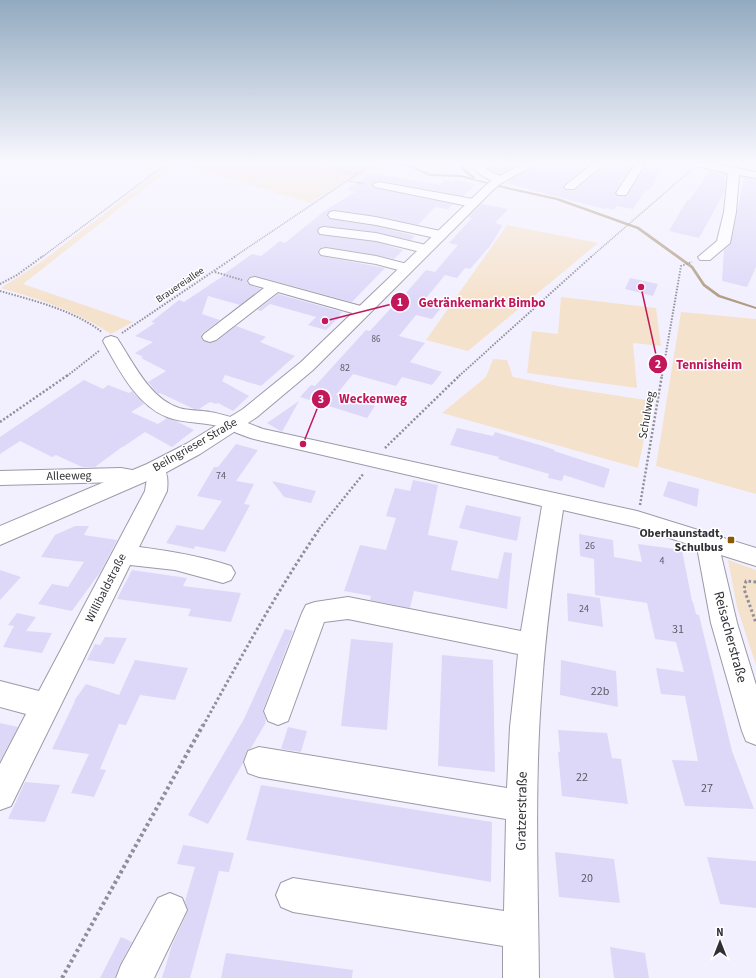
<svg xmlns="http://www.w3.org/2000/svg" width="756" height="978" font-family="'Source Sans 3',sans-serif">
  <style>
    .green { fill: #f5e2cc }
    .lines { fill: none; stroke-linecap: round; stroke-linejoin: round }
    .stream { fill: #b19c83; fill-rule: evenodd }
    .building { fill: #ddd8f8 }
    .minor-casing { stroke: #9c9aa7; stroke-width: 2 }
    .major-casing { stroke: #9c9aa7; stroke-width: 2 }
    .path-far4 { stroke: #908e98; stroke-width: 1.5; stroke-dasharray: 1 1; stroke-linecap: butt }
    .path-far3 { stroke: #908e98; stroke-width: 2; stroke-dasharray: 1.5 1.5; stroke-linecap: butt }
    .path-far2 { stroke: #908e98; stroke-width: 2.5; stroke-dasharray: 2 2; stroke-linecap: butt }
    .path-far1 { stroke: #908e98; stroke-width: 3; stroke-dasharray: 2.5 2.5; stroke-linecap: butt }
    .path { stroke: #908e98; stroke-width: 4; stroke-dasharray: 3 3; stroke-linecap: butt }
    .minor { fill: #fff; fill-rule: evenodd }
    .major { fill: #fff; fill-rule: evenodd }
    .poi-dot { fill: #8b5903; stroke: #fff; stroke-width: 1.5 }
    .labels { text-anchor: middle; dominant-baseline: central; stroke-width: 3; stroke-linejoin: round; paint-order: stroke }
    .far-number-label { font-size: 9px; fill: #5c5a66 }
    .far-street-label { font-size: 10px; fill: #313035; stroke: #fff }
    .number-label { font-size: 10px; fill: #5c5a66 }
    .street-label { font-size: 12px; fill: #313035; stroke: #fff }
    .poi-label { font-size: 12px; font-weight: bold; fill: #313035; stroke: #fff; text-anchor: end }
    .near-number-label { font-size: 12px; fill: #5c5a66 }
    .near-street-label { font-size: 14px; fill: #313035; stroke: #fff }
    .leader { fill: none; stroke: #c2185b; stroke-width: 1.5 }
    .callout-dot { fill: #c2185b; stroke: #fff; stroke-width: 1.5 }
    .mark-label { font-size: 12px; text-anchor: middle; font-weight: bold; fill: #fff }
    .callout-label { font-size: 13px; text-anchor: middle; font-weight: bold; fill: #c2185b; stroke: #fff; stroke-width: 3; stroke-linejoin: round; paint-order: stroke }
  </style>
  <rect width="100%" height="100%" fill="#f2f0fe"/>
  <g class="green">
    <path d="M169,164h7l-153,120 110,38 -22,12c-35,-23 -69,-34 -110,-46l40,-26z"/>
    <path d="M178,164h139l37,10 2,-1 -30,-9h58l-31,16 -6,-1 -36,24z"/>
    <path d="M507,225l91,18 -130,108 -42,-11z"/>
    <path d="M561,297l95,11 5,38 -28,-3 4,45 -110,-15 5,-42 26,3z"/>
    <path d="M681,312l75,7v175l-100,-28z"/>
    <path d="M493,359l14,1 6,17 55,11 84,13 -14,67 -196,-55 44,-36z"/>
    <path d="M728,560l28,10v95l-19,-58z"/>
  </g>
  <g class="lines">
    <path class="stream" d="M403,164h4l23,10 31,1 12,3 -9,-6 -5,-8h2l5,6 9,7 -1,2 37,9 47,10 81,29 54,39 12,18 15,11 36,12v2l-38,-12 -15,-11 -12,-18 -54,-39 -81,-29 -45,-10 -50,-13 -31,-1z"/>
  </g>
  <g class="building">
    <path d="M491,164h27l-18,10 -11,-6z"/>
    <path d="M537,164h51v2l-25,20 3,4h9l29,-24v-2h29l-18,28 3,4h9l19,-32h17l-9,20 -6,7h-3l-12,18 -16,-3 -3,4 -8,-2 -2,1 -99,-26z"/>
    <path d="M710,171l16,3 -1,17 -26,47 -30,-7 18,-31 2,1z"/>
    <path d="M370,173l70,12 5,-5 8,2 2,-2 21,4 -13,12 -84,-15 -7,3 3,4 78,16 -5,5 -13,-2 -17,18 -42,-9 -42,-6 -4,1 -3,5 3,3 46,7 39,10 -4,4 -35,-8 -52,-6 -4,1 -3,5 3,3 56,7 27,8 -9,9 -18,-4 -50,-8 -6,1 -2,5 3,3 64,12 -33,34 -97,-26 -6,1 -2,5 3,3 11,4 -21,16 -32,-9 -6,18 18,6 -17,13 -2,5 3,3 6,2 6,-2 20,-15 30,11 -6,5 35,14 -34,30 -36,-11 -3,6 27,15 -16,15 -15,-8 -2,1 -6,-2 -11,7h-5l-34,-16 -2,1 -10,-12 18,-11 -25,-13 2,-1 -8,-4 18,-11 -18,-6 20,-13 -4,-1 28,-22 5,2 42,-28h-2l28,-20 9,2 19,-15 5,2 38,-31 32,-20 -8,-3z"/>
    <path d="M744,177l12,2v88l-9,20 -25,-6 2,-31 7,-7z"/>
    <path d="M482,204l26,5 -13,14 8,2 -13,21 -20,23 -5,-1 -8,10 -12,-3 -23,28 19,5 -9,11 -16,-4 -17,21 26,7 -15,19 32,10 -10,13 -30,-8 -6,9 -43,-12 -17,21 39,11 -8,12 -67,-21 11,-12 4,1 51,-56 4,1 21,-23h2l33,-38 9,2 23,-27 -9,-2 23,-25 -4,-1z"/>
    <path d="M630,278l28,6 -5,12 -28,-7z"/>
    <path d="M278,294l64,18 -3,3 1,1 -14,14 -18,-5 8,-8 -46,-13 -9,7 -4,-1z"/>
    <path d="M84,380l19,9 5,-4 21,8 3,-2 12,13 -13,8 27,12 9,-6 9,3 18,9 -22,17 -27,-15 -22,15h-1l-27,20h-13l-26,-12 -4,2 -32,-16 -20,13v-17z"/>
    <path d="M299,401l-17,31 -15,-9z"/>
    <path d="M457,428l36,8 2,-4 48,14 12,4 -1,1 56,18 -6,19 -40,-13 -2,6 -14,-3 1,-4 -51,-15 1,-2 -49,-12z"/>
    <path d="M236,444l22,6 -22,31 18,3 -10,20 6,1 -25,47 -30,-6 -1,3 -28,-6 11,-18 26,5 19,-29 -25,-5 17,-29h4z"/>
    <path d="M413,480l25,5 -10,50 30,6 -7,29 47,9 6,-27 8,1 -5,56 -93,-18 -4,17 -40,-8 1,-4 -27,-5 16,-46 26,5 10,-32 -10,-2 9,-28 15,3z"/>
    <path d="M272,481l44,10 -5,12 -27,-6z"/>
    <path d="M668,481l31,8 -2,18 -34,-11z"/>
    <path d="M466,505l55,12 -4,24 -58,-13z"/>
    <path d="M75,526h14l-5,9 33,5 -16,31 -29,40 -34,-7 14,-20 16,3 16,-25 -43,-5 14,-22z"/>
    <path d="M579,534l34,6 1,17 28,5 -4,-18 44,6 10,51 1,1 3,12 3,1 33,136 22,58 -69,-3 -13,-46 26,1 -13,-65 -24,-2 -5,-26 28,4 -8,-30 -21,-3 -8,-36 -52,-8 -1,-36 -14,-3z"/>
    <path d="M0,570l21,7 -21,23z"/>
    <path d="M132,570l55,8 -4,8 58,7 -10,29 -43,-6 3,-7 -74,-10z"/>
    <path d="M567,593l33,5 3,29 -35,-6z"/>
    <path d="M17,613l19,4 -10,14 26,2 -10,20 -39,-6 11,-21 -6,-1z"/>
    <path d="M285,629l8,2 -30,79 3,10 -1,4 -14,24 -4,2 -4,13 -35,61 -20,-9 56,-96z"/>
    <path d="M105,637l22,1 -13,26 -27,-4 8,-16 5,1z"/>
    <path d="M351,639l42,4 -6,87 -46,-4z"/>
    <path d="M442,655l51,5 2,112 -57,-6z"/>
    <path d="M135,660l53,8 -13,32 -35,-5 -14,30 -7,-1 -19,45 6,1 -12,27 -23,-4 18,-39 -37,-5 23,-48h-1l12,-17 33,11z"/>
    <path d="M561,660l55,11 2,36 -58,-12z"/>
    <path d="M0,723l18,4 -18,34z"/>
    <path d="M288,727l19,4 -6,21 -20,-3z"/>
    <path d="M558,730l49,3 5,25 9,1 7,45 -66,-8 -4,-44h2z"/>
    <path d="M25,782l35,3 -15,37 -37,-3z"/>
    <path d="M261,785l231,37 -1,60 -245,-42z"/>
    <path d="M183,845l51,8 -5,19 -10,-1 -29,107h-28l10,-33 16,-34 -3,-10 10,-34 -18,-3z"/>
    <path d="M555,852l59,7 6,44 -61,-6z"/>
    <path d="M707,857l49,4v47l-36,-4z"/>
    <path d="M121,937l11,5 -12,22 -5,14h-15z"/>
    <path d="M610,947l35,6 4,25h-35z"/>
    <path d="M226,953l127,17 -1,8h-131z"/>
  </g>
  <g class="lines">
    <g class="minor-casing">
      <g id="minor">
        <path d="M471,164h10l10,8 14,6 1,2 -5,3c-13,-3 -22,-7 -30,-19z"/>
        <path d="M589,164l14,1 -29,24h-8l-2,-2 2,-2 24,-19z"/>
        <path d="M635,164h10l-19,31h-8l-2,-2z"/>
        <path d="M694,164h23l39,8v6l-17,-3 -3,37 -6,31 -20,17h-10l-2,-3 19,-16 7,-29 4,-39 -33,-7z"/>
        <path d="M379,182l94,17 4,2 2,2 -2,2 -4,2 -98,-20 -2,-2 2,-2z"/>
        <path d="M334,211l42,6 69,15 1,3 -1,3 -5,1 -64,-14 -46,-7 -2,-3 2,-3z"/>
        <path d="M324,227l52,6 54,13 2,3 -2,3 -5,1 -49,-12 -56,-7 -2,-3 2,-3z"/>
        <path d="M326,248l50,8 35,9 2,3 -2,3 -5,1 -30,-8 -55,-9 -2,-3 2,-3z"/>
        <path d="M255,277l113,31 3,3 -3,3 -5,2 -85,-24 -62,48 -6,2 -6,-2 -2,-3 2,-3 60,-46 -14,-4 -2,-3 2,-3z"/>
        <path d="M111,336l6,2c16,24 32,60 62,70 10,3 21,2 31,4 18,3 35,10 53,17l374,82 119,37v18l-35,-11 16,68 19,62v60l-10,-4 -4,-10 -31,-108 -14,-76 -61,-20 -73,-17c-9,58 -17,116 -21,175 -8,97 -4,195 -3,293h-36v-32l-210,-34 -12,-5 -5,-12 5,-12 12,-5 211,33 2,-92 -247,-42 -11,-4 -4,-11 4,-11 11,-4 248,41 3,-61 8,-73 -170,-35 -24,3 -36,99 -10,4 -10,-4 -4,-10 38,-98 4,-8 9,-3 33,-5 173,34 21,-125 -284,-66c-14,-3 -26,-10 -40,-14 -17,-4 -35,-3 -51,-9 -31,-12 -49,-49 -64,-76l2,-3z"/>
        <path d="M155,462l7,2c6,9 6,17 5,27l-28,56c31,4 62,9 92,19l4,7 -4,7 -8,3 -48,-13 -45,-5 -119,241 -11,4v-46l26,-50 -26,-7v-26l39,10 106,-200 2,-13 -3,4 -7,2 -16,-2 -121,3v-14l121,-3 23,4 2,3 -1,-6 3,-5z"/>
        <path d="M170,893l12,5 5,12 -33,68h-38l5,-13 37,-67z"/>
      </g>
    </g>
    <g class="major-casing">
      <path id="major" d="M522,164h14l-36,20 -7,6 -180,180 -56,47 -57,37 -37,20 -163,71v-19l147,-62 39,-20 57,-35 58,-47 184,-176 7,-6z"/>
    </g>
    <g class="path-far4">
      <path d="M320,164l37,10"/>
      <path d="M349,181l16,3"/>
      <path d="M42,257l124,-93"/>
      <path d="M234,257l138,-93"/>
      <path d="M591,257l100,-87"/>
    </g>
    <g class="path-far3">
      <path d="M215,272l27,8"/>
      <path d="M0,284l17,-9 26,-19"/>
      <path d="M0,291c35,10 73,19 102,41"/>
      <path d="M122,333l114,-77"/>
      <path d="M67,376l32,-25"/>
      <path d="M459,376l133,-120"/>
      <path d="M662,376l19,-110 11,-4"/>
    </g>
    <g class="path-far2">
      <path d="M0,422l68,-47"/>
      <path d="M385,448l75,-73"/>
      <path d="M640,505l22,-130"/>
      <path d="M319,529l45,-56"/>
    </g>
    <g class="path-far1">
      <path d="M756,582l-10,-1 -2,8 12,34"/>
      <path d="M203,726c37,-67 74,-135 117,-198"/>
    </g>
    <path class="path" d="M62,978l141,-253"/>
    <use href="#minor" class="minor"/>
    <use href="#major" class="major"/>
  </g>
  <linearGradient id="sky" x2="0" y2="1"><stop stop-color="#92aac0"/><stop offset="0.54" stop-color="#f9f8ff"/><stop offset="1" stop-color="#f9f8ff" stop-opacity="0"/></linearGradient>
  <rect width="756" height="301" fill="url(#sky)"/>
  <rect class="poi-dot" x="727" y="536" width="8" height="8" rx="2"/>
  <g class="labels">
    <g class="far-number-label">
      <text x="376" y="339">86</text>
    </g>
    <g class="far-street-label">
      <text transform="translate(180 285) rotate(-34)">Brauereiallee</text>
    </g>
    <g class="number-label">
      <text x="345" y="368">82</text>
      <text x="221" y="476">74</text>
      <text x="590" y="546">26</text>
      <text x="662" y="561">4</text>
      <text x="584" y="609">24</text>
    </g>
    <g class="street-label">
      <text transform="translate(647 415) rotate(-80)">Schulweg</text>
      <text transform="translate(195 445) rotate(-30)">Beilngrieser Straße</text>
      <text transform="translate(69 476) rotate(-1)">Alleeweg</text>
      <text transform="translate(106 588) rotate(-63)">Willibaldstraße</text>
    </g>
    <g class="poi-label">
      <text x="723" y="533">Oberhaunstadt,<tspan x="723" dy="14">Schulbus</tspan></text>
    </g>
    <g class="near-number-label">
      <text x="678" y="629">31</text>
      <text x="600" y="691">22b</text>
      <text x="582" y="777">22</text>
      <text x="707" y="788">27</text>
      <text x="587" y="878">20</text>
    </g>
    <g class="near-street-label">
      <text transform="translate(730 637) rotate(75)">Reisacherstraße</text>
      <text transform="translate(522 811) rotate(-89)">Gratzerstraße</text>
    </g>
  </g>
  <path class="leader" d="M325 321L400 302M641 287L658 364M303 444L321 399"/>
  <g class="callout-dot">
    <circle cx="325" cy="321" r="4"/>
    <circle cx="641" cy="287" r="4"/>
    <circle cx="303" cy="444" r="4"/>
    <circle cx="400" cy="302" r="10"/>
    <circle cx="658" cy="364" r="10"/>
    <circle cx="321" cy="399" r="10"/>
  </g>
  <g class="mark-label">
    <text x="400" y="306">1</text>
    <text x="658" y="368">2</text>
    <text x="321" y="403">3</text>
  </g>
  <g class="callout-label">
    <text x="482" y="307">Getränkemarkt Bimbo</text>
    <text x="709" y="369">Tennisheim</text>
    <text x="373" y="403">Weckenweg</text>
  </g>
  <g transform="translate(720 942)" stroke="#ffffff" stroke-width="3" paint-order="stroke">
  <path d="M0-3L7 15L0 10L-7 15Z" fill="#313035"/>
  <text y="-6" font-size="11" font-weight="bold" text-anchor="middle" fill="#313035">N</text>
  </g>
</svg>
